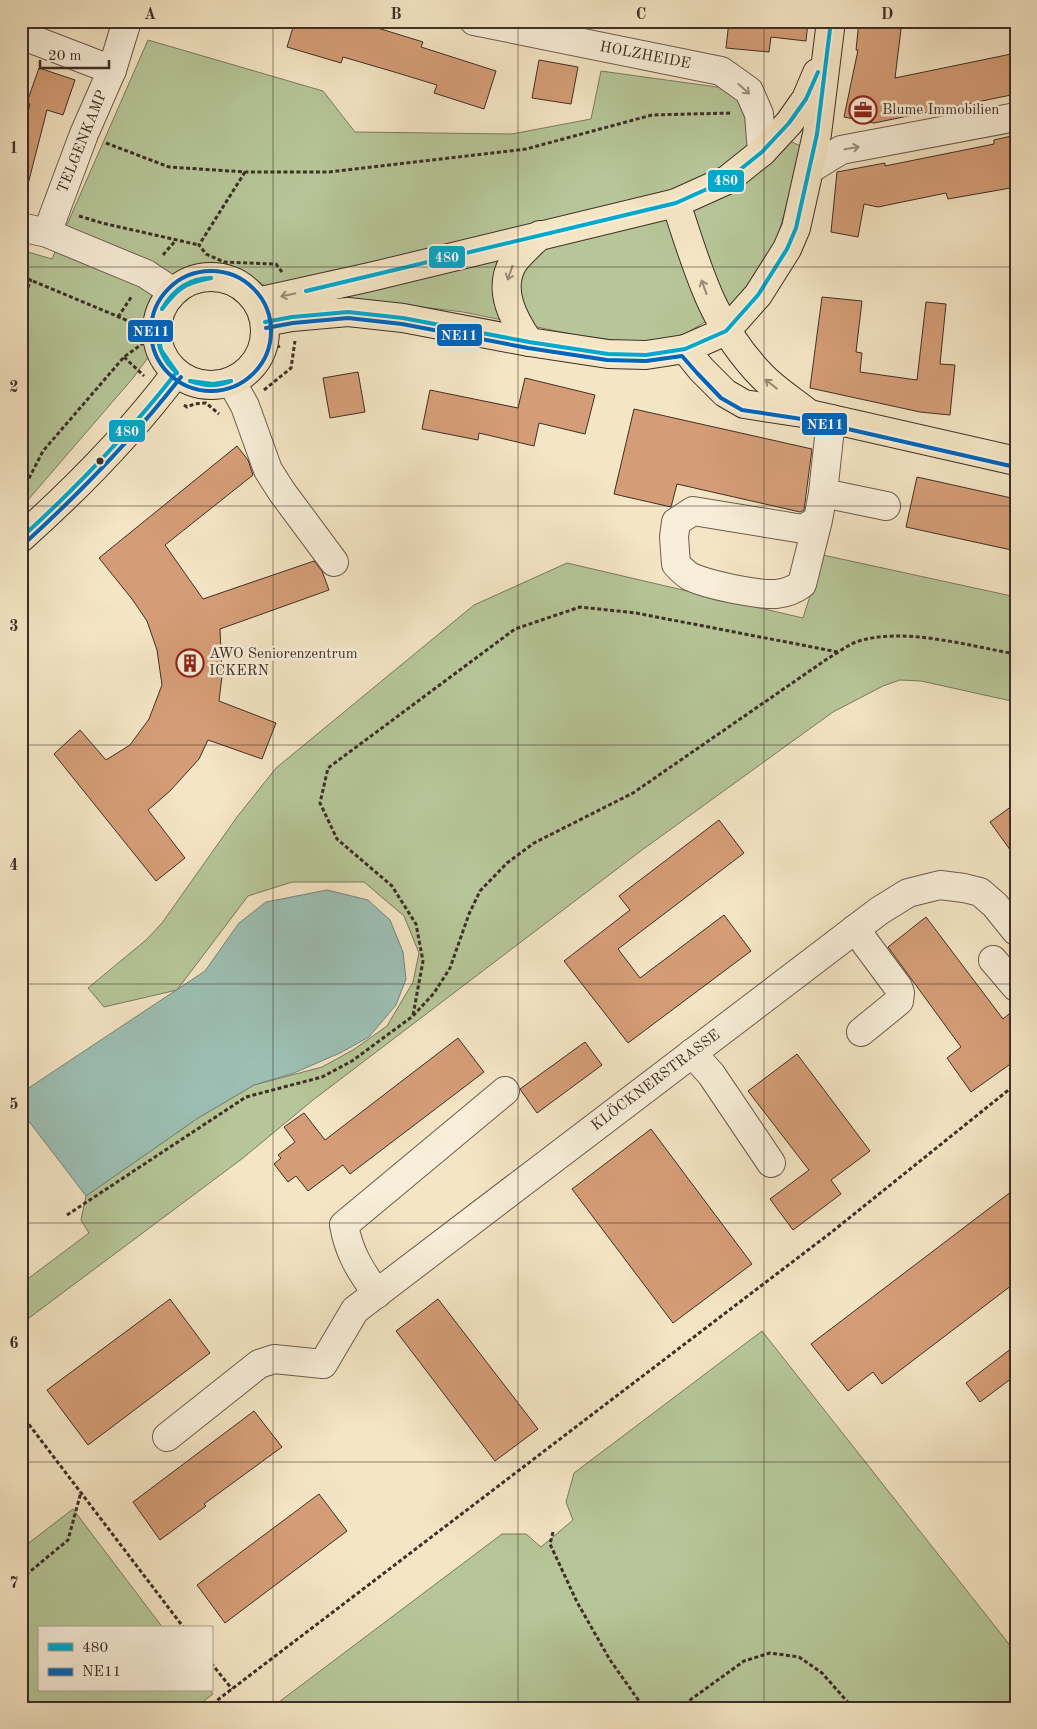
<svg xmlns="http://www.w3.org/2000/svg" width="1037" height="1729" font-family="'Old Standard TT',serif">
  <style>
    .green { fill: #b6c698; stroke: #7a7a60 }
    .water { fill: #9cbfb4; stroke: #76857c }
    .building { fill: #d59d77; stroke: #3e2f27 }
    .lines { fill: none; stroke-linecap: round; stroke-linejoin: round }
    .minor-casing { stroke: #6c5c4e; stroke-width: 30 }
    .major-casing { stroke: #3e2f27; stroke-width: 30 }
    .path { stroke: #3e2f27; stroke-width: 3; stroke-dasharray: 4 2.5; stroke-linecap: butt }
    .minor { stroke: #f8eed9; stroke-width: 28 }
    .major { stroke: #f4e5c4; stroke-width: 28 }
    .bus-1-casing { stroke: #f8eed9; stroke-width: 8 }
    .bus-2-casing { stroke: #f8eed9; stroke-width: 8 }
    .bus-1 { stroke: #00a9ce; stroke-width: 4 }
    .bus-2 { stroke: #0065bd; stroke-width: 4 }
    .oneway { stroke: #9b8e80 }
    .oneway2 { stroke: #998a76 }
    .grid { fill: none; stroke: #3e2f27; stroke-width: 1; stroke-opacity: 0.55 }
    .bus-dot { fill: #3e2f27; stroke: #f8eed9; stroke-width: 2 }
    .labels { text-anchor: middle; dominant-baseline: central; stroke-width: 5; stroke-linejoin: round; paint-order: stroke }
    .street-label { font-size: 15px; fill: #3e2f27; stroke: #f8eed9 }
    .poi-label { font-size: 15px; fill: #3e2f27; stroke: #f8eed9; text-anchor: start }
    .line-badge { stroke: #f8eed9; stroke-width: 2 }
    .badge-label { font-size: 14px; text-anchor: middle; font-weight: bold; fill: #fff }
    .neatline { fill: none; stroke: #3e2f27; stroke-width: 2 }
    .grid-label { font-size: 16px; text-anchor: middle; font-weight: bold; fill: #3e2f27 }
  </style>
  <rect width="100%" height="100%" fill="#f4e5c4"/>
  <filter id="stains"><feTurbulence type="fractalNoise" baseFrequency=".004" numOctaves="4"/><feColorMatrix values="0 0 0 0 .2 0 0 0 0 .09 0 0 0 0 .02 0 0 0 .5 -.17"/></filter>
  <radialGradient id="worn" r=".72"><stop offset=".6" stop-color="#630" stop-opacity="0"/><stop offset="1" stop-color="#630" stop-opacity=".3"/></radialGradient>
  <g class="green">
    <path d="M148,40l175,51 32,41 157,2 79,-15 10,-48 123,17 15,11 7,23 57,25 -30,106 -33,47 -53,33 -36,12 -75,-10 -113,-23 -98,-12 -89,9 -12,-24 -20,-11 -56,-8 -42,47 4,42 -17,23 -112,130v-258l31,9z"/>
    <path d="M823,555l193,42v105l-95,-21 -21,-1 -17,6 -50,26 -191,138 -329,250 -70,58 -222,166v-40l68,-51 -8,-13 5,-24 112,-78 56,-33 68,-18 31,-17 34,-24 26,-44 6,-29 -15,-37 -40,-34h-72l-44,14 -71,94 -73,17 -16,-19 58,-48 16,-17 75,-106 39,-49 198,-163 93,-42 236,55z"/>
    <path d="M762,1331l254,322v55h-745l231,-174h24l15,13 32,-27 -7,-18 8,-29z"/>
    <path d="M73,1509l90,119h-124v62h171l3,4 -18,14h-174v-159z"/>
  </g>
  <path class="water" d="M327,890l41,10 22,20 13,32 3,27 -10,26 -27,32 -29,16 -46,20 -40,12 -56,33 -112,78 -65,-85v-18l184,-122 34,-48 27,-21z"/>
  <g class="building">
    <path d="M295,21h60l68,21 -2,5 75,24 -12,38 -50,-16 3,-8 -46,-14 -48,-14 -2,6 -54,-16z"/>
    <path d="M729,21h79l-2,20 -35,-4 -2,15 -43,-4z"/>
    <path d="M859,21h43l-7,57 121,-25v41l-142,29 -30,-6 14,-67h-2z"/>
    <path d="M539,60l39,7 -7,37 -39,-6z"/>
    <path d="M39,68l36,12 -12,35 -16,-5 -19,74 -7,-1v-44l9,-35 -3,-2z"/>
    <path d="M1016,135v52l-68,12 -2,-6 -68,14 -14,-3 -6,33 -27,-5 6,-60 48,-9v3l109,-22v-4z"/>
    <path d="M822,297l40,4 -6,51 6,1 -2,19 57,8 9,-78 20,2 -6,60 15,1 -5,50 -30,-3 -110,-24z"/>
    <path d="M358,372l7,40 -35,6 -7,-40z"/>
    <path d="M525,378l70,17 -10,39 -46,-11 -5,23 -55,-13 -1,7 -56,-11 8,-39 88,18z"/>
    <path d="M634,409l178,40 -8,61 -4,2 -123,-28 -6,23 -57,-13z"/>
    <path d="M237,446l11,14 5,15 -88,70 38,54 111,-38 8,10 7,19 -109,39 2,47 -3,25 57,22 -14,36 -54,-19 -9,19 -29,32 -22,19 37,48 -29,23 -102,-127 26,-24 26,30 24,-15 19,-26 13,-34 -5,-35 -10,-29 -15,-22 -33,-41z"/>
    <path d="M917,477l99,22v52l-110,-24z"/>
    <path d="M1016,803v55l-26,-36z"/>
    <path d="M719,820l25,33 -126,96 22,29 84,-63 27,36 -123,92 -64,-82 66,-51 -11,-14z"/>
    <path d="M926,917l77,102 13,-11v52l-45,32 -24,-34 14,-11 -73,-100z"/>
    <path d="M458,1038l26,34 -134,102 -7,-9 -35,26 -12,-15 -8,6 -14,-18 7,-6 -3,-3 17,-13 -11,-15 20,-14 21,27z"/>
    <path d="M585,1042l17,23 -65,48 -17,-24z"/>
    <path d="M797,1054l73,97 -39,29 10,14 -48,36 -23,-31 39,-29 -61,-79z"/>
    <path d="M651,1129l101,135 -79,59 -101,-134z"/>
    <path d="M1016,1188v94l-134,102 -9,-12 -25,19 -37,-47z"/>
    <path d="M170,1299l40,54 -122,92 -41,-55z"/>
    <path d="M438,1299l100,130 -43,32 -99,-130z"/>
    <path d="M1016,1345v30l-36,27 -14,-19z"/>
    <path d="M254,1411l28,36 -78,57 2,2 -46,34 -27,-38z"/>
    <path d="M319,1494l28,37 -122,92 -28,-38z"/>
  </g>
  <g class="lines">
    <g class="minor-casing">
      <g id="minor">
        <path d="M474,21l247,50 28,20 10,23 3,38"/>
        <path d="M21,35l91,35"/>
        <path d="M810,169l31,-19 175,-33"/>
        <path d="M21,227l26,6 99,41 27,18"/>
        <path d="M47,233l37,-99 28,-64 15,-49"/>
        <path d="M231,381l14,25 23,64 14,22 52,70"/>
        <path d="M823,493l63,13"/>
        <path d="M818,520l-16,64c-8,6 -16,9 -26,10 -20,1 -67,-9 -85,-17 -6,-3 -11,-9 -15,-13l-2,-27 2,-15 17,-11 110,18 15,-9 5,-27 8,-74"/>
        <path d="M855,929l43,58 2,6 -1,8 -38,31"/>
        <path d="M993,960l23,27"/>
        <path d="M692,1053l19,21 60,89"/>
        <path d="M377,1294c-17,-24 -28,-41 -33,-69l161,-134"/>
        <path d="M167,1437l92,-73 15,-5 49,5 32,-54 524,-399 29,-18 32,-8 24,3 16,4 15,13 21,26"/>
      </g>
    </g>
    <g class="major-casing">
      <g id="major">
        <path d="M676,203c22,67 36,122 87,174 13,13 30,24 45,36"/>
        <circle cx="211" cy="331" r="54"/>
        <path d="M257,302l113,-25 306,-74 51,-23 35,-28 27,-29 17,-24 11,-26"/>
        <path d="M265,322l27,-5 56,-5 55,6 126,24 79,12 38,1 39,-6 41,-18 32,-36 29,-46 9,-21 21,-94 14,-113"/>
        <path d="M529,342c-15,-22 -32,-52 -16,-79 7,-10 18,-19 27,-28"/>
        <path d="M685,349l16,20 24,24 19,11 65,10 207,47"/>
        <path d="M21,538c56,-50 110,-105 155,-165"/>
      </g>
    </g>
    <g class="path">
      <path d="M106,143l63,24 76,5h84l197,-23 126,-34 80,-2"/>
      <path d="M245,172l-46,73 7,9 18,8 52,2 6,8"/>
      <path d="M79,216l23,7 97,22"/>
      <path d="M163,255l13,-15"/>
      <path d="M21,276l136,57"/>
      <path d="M21,306l10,-27"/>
      <path d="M118,317l14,-21"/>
      <path d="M260,355l20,-9"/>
      <path d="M124,357l20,19"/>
      <path d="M264,390l27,-22 4,-27"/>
      <path d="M184,405l3,2 7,-3 12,-1 13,11"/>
      <path d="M21,486l6,12"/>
      <path d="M23,490l20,-39 81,-94 33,-24"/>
      <path d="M413,1015l10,-54 -7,-37 -24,-38 -55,-47 -17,-36 8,-35 187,-139 65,-22 56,6 202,39"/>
      <path d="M67,1215l179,-118 76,-20 30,-16 61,-45 21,-23 16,-25 19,-54 11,-23 27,-28 27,-20 99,-50 194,-134c9,-5 19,-13 29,-17 47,-16 112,4 160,12"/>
      <path d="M21,1414l163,214"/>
      <path d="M553,1532l-3,12 27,58 33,58 34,48"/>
      <path d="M21,1579l47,-39 13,-48"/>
      <path d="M211,1663l21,26"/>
      <path d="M207,1708l626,-477 183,-147"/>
      <path d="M679,1708l65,-47 26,-8 29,4 23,16 31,35"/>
    </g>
    <use href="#minor" class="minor"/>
    <use href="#major" class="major"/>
    <g class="bus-1-casing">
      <g id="bus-1">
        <path d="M306,291l370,-88 51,-23 35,-28 27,-29 17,-24 12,-27"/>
        <path d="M162,309c11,-19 26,-31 49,-31"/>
        <path d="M162,309c16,-21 23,-26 49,-31"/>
        <path d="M265,322l27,-5 56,-5 55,6 126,24 79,12 38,1 39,-6 41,-18 32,-36 29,-46 9,-21 21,-94 14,-113"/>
        <path d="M158,332l3,18 16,23"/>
        <path d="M158,332c-1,16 7,31 19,41"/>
        <path d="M190,381l23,3 18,-3"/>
        <path d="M190,381c13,5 28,6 41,0"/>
        <path d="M21,538c56,-51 108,-105 155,-165"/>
      </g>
    </g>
    <g class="bus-2-casing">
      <g id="bus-2">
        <circle cx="211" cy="331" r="60"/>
        <path d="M266,328l27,-5 55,-5 54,6 126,24 79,12 39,1 36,-5 15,17 24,25 21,12 66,10 207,47"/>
        <path d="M25,543c57,-52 109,-106 156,-166"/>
      </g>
    </g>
    <use href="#bus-1" class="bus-1"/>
    <use href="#bus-2" class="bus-2"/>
  </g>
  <defs><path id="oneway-shaft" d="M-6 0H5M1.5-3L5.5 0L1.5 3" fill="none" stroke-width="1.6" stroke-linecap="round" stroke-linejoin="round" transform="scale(1.25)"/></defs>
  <g class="oneway">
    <use href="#oneway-shaft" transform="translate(744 89) rotate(42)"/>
    <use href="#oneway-shaft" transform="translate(852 148) rotate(-10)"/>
  </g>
  <g class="oneway2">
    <use href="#oneway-shaft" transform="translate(510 273) rotate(109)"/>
    <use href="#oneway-shaft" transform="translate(704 287) rotate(-110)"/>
    <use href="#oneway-shaft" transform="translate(288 295) rotate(168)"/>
    <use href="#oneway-shaft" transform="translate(771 384) rotate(-142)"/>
  </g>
  <path class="grid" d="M273,21v1687M518,21v1687M764,21v1687M21,267h995M21,506h995M21,745h995M21,984h995M21,1223h995M21,1462h995"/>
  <defs>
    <g id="office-ring" transform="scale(1.4375)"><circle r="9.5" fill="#f8eed9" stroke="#8f2418" stroke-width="1.5"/><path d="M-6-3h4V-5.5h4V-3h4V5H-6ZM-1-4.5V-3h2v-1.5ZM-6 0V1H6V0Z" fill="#8f2418"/></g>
    <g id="building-ring" transform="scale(1.4375)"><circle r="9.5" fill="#f8eed9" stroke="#8f2418" stroke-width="1.5"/><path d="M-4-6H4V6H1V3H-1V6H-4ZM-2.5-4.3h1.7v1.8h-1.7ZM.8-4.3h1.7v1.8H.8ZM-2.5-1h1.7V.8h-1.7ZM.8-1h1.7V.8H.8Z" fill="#8f2418"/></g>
  </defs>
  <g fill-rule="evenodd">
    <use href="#office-ring" x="863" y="110"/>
    <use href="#building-ring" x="190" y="663"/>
  </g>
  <circle class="bus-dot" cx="100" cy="461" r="4.5"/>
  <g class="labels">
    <g class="street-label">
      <text transform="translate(645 56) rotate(11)">HOLZHEIDE</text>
      <text transform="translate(83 142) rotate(-68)">TELGENKAMP</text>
      <text transform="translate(656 1081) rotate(-37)">KLÖCKNERSTRASSE</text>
    </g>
    <g class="poi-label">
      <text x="882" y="110">Blume Immobilien</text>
      <text x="209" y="654">AWO Seniorenzentrum<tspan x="209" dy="17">ICKERN</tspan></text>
    </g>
  </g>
  <g class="line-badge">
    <rect x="707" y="169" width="38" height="24" rx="5" fill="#00a9ce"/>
    <rect x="428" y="245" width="38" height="24" rx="5" fill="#00a9ce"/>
    <rect x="127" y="319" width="47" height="24" rx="5" fill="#0065bd"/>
    <rect x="436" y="323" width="47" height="24" rx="5" fill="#0065bd"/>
    <rect x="801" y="412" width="47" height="24" rx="5" fill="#0065bd"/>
    <rect x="108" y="419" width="38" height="24" rx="5" fill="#00a9ce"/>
  </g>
  <g class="badge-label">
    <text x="726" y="185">480</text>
    <text x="447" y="262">480</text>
    <text x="151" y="336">NE11</text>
    <text x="459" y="340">NE11</text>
    <text x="825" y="429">NE11</text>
    <text x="127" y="436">480</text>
  </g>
  <rect width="1037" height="1729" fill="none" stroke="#f4e5c4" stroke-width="55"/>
  <rect x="38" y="1626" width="175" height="65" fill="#f8eed9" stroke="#aea292"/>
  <rect x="48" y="1643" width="25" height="8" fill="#00a9ce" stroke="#aea292"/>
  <text x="82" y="1652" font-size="15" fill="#3e2f27">480</text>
  <rect x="48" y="1668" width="25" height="8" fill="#0065bd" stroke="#aea292"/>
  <text x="82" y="1676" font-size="15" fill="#3e2f27">NE11</text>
  <path d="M40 60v8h69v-8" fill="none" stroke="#3e2f27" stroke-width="2.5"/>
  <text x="48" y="60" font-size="15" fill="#3e2f27" stroke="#f8eed9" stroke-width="4" paint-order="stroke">20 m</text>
  <rect x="28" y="28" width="982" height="1674" class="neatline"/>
  <g class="grid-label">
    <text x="150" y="19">A</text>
    <text x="396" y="19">B</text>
    <text x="641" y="19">C</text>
    <text x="887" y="19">D</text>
    <text x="14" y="153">1</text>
    <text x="14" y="392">2</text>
    <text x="14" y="631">3</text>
    <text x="14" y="870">4</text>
    <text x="14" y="1109">5</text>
    <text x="14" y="1348">6</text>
    <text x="14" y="1588">7</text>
  </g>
  <rect width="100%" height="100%" filter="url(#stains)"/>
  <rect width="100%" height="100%" fill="url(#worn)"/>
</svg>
